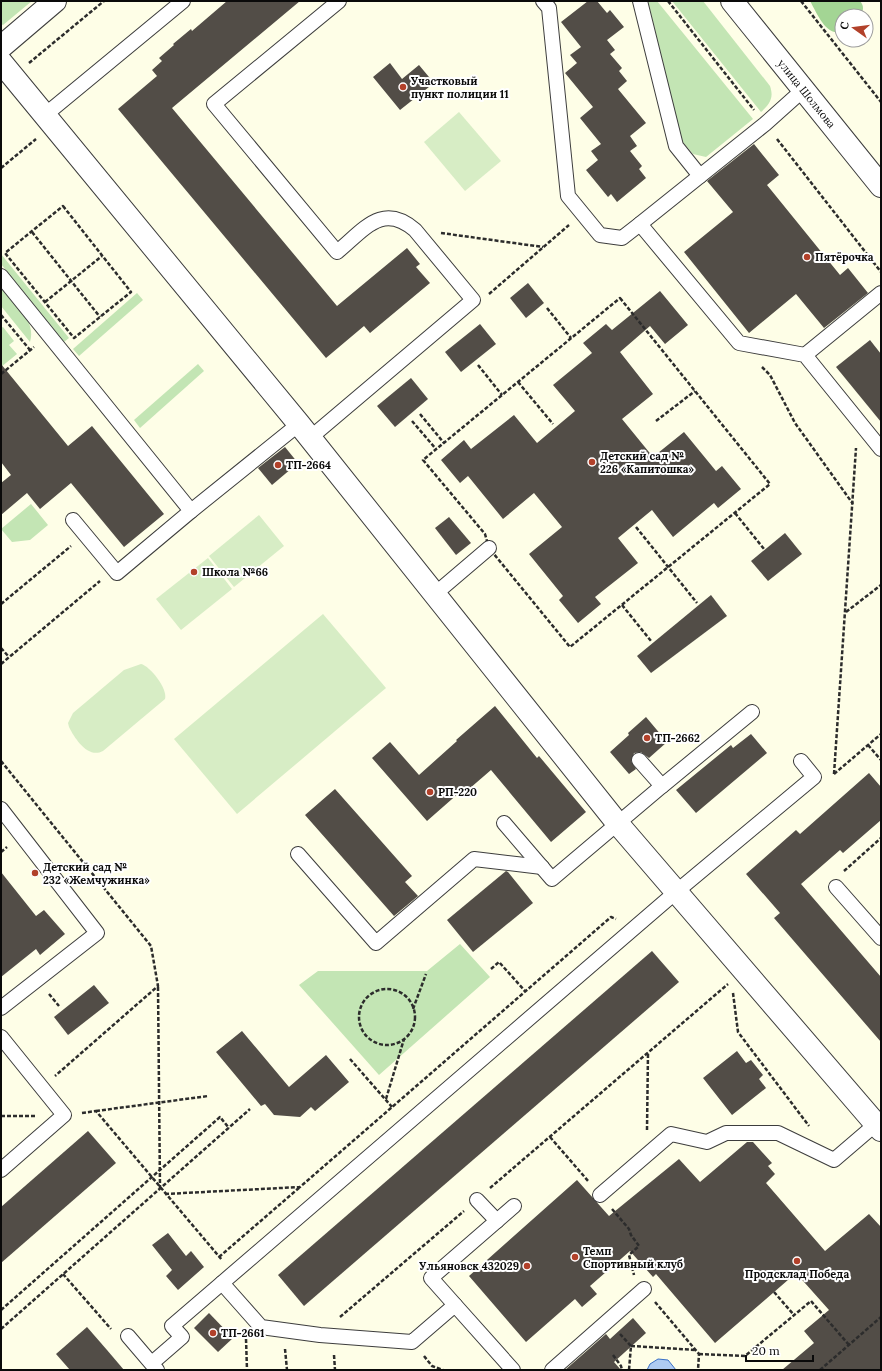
<svg xmlns="http://www.w3.org/2000/svg" width="882" height="1371" font-family="Lora,serif">
  <style>
    .green { fill: #c3e5b4 }
    .forest { fill: #a3d594 }
    .pitch { fill: #d7edc5 }
    .water { fill: #afcbf2; stroke: #3a70c6 }
    .building { fill: #524d47 }
    .lines { fill: none; stroke-linecap: round; stroke-linejoin: round }
    .service-casing { stroke: #3d3d3d; stroke-width: 16 }
    .minor-casing { stroke: #3d3d3d; stroke-width: 24 }
    .tertiary-casing { stroke: #3d3d3d; stroke-width: 24 }
    .path { stroke: #2c2c2c; stroke-width: 2.5; stroke-dasharray: 4 2; stroke-linecap: butt }
    .service { stroke: #fff; stroke-width: 14 }
    .minor { stroke: #fff; stroke-width: 22 }
    .tertiary { stroke: #fff; stroke-width: 22 }
    .poi-dot { fill: #b2412a; stroke: #fff; stroke-width: 1.5 }
    .labels { text-anchor: middle; dominant-baseline: central; stroke-width: 4; stroke-linejoin: round; paint-order: stroke }
    .poi-label { font-size: 11px; font-weight: bold; fill: #0a0a0a; stroke: #fff; text-anchor: start }
    .street-label { font-size: 11px; fill: #0a0a0a; stroke: #fff }
  </style>
  <rect width="100%" height="100%" fill="#fefee7"/>
  <g class="green">
    <path d="M1,1h31l-29,24 -2,-1z"/>
    <path d="M648,1h9l96,118 -47,38 -13,-3 -11,-13z"/>
    <path d="M672,1h31l67,85c4,12 0,18 -9,26z"/>
    <path d="M1,254l68,84 -5,4 -63,-78z"/>
    <path d="M4,286c10,15 33,36 26,56l-29,-36v-18z"/>
    <path d="M137,293l6,7 -64,56 -6,-7z"/>
    <path d="M3,327l11,14 -5,4 8,9 -16,13v-39z"/>
    <path d="M198,364l6,7 -64,57 -6,-8z"/>
    <path d="M31,504l17,21 -18,15 -18,2 -11,-13z"/>
    <path d="M460,944l30,33 -111,98 -80,-90 19,-14h109z"/>
  </g>
  <path class="forest" d="M810,1h50c4,5 4,9 0,15h-18v15c-16,7 -26,-20 -32,-30z"/>
  <g class="pitch">
    <path d="M459,112l42,49 -36,30 -41,-49z"/>
    <path d="M259,515l25,31 -50,41 -25,-31z"/>
    <path d="M208,558l24,31 -51,41 -25,-31z"/>
    <path d="M323,614l63,74 -149,126 -63,-75z"/>
    <path d="M141,664c9,2 27,25 24,35l-62,52c-15,8 -28,-12 -34,-24l-1,-4 5,-10 51,-43z"/>
  </g>
  <path class="water" d="M658,1359l10,1 8,10h-29l3,-6z"/>
  <g class="building">
    <path d="M227,1h73l-128,107 165,198 70,-58 13,16 -4,3 14,16 -60,50 -6,-7 -38,32 -208,-249 39,-33 -5,-6 10,-9 -3,-3 15,-13 -1,-1 18,-15 1,2z"/>
    <path d="M588,1h9l10,12 3,-3 14,17 -17,13 8,10 -5,4 12,14 -3,3 8,10 -9,8 28,34 -16,13 7,10 -7,5 12,15 -3,3 7,9 -29,24 -6,-8 -3,3 -22,-27 12,-10 -7,-9 10,-7 -21,-26 13,-11 -28,-34 12,-10 -7,-8 11,-8 -20,-25z"/>
    <path d="M390,63l12,16 17,-14 15,18 -34,27 -27,-33z"/>
    <path d="M754,144l25,31 -12,10 73,90 8,-7 20,25 -44,35 -28,-34 -47,39 -65,-81 49,-40 -26,-31z"/>
    <path d="M528,283l16,20 -18,15 -16,-20z"/>
    <path d="M660,291l28,34 -23,19 -15,-18 -30,26 33,42 -31,25 31,38 31,-25 32,39 6,-5 19,23 -23,19 -4,-5 -41,34 -21,-27 -34,28 20,25 -43,34 6,7 -23,19 -19,-23 4,-4 -34,-42 33,-27 -28,-34 -31,26 -35,-43 -8,7 -19,-23 23,-20 7,9 43,-34 23,28 38,-32 -22,-26 39,-32 -9,-10 23,-19 6,6z"/>
    <path d="M480,324l16,20 -35,28 -16,-20z"/>
    <path d="M870,340l11,14v68l-45,-55z"/>
    <path d="M1,364l67,82 24,-20 72,88 -40,33 -53,-64 -31,26 -13,-16 -26,22v-32l10,-8 -10,-13z"/>
    <path d="M411,378l17,21 -33,28 -18,-21z"/>
    <path d="M285,447l13,16 -26,22 -14,-17z"/>
    <path d="M449,517l22,26 -15,12 -21,-27z"/>
    <path d="M785,533l17,21 -34,27 -17,-20z"/>
    <path d="M711,595l16,21 -76,57 -14,-17z"/>
    <path d="M495,706l42,52 2,-2 47,56 -35,30 -60,-72 -29,25 -2,-3 -33,29 -55,-63 18,-16 29,33 38,-34 -1,-1z"/>
    <path d="M646,717l21,25 -18,16 -8,-6 -7,1 -3,8 5,8 -7,5 -19,-22 19,-17 -1,-2z"/>
    <path d="M751,734l16,19 -71,60 -20,-23 55,-45 2,3z"/>
    <path d="M869,773l12,14v33l-38,33 -3,-3 -39,34 80,93v65l-107,-124 6,-5 -34,-39 50,-44 4,4z"/>
    <path d="M335,789l77,87 -7,6 13,14 -24,20 -89,-101z"/>
    <path d="M506,871l2,1 25,31 -60,49 -26,-32z"/>
    <path d="M1,872l35,44 8,-6 21,24 -25,21 -4,-6 -35,28z"/>
    <path d="M652,951l27,31 -375,324 -26,-31z"/>
    <path d="M94,985l15,18 -41,32 -14,-18z"/>
    <path d="M242,1031l47,56 37,-32 23,27 -34,29 -4,-4 -11,10 -26,-2 -9,-11 -4,2 -45,-54z"/>
    <path d="M737,1051l9,12 5,-3 12,15 -4,4 7,9 -34,27 -29,-37z"/>
    <path d="M88,1131l28,32 -115,100v-56z"/>
    <path d="M747,1142h6l19,21 -4,3 7,8 -9,9 59,68 44,-37 12,13v143h-99l32,-27 -10,-12 25,-21 -33,-37 -81,70 -59,-69 -3,3 -23,-26 -40,35 7,8 -15,13 -7,-8 -49,43 -57,-66 108,-96 32,36 70,-57 21,23z"/>
    <path d="M168,1233l18,23 5,-5 13,16 -26,23 -12,-14 6,-6 -20,-25z"/>
    <path d="M209,1313l24,25 -15,14 -24,-24z"/>
    <path d="M633,1318l13,15 -32,29 7,8h-56l41,-36 4,5z"/>
    <path d="M87,1327l20,23 17,20h-54l-14,-16z"/>
  </g>
  <g class="lines">
    <g class="service-casing">
      <g id="service">
        <path d="M543,1l6,7 19,188 32,39 22,3 18,-14 99,119 66,12 76,94"/>
        <path d="M640,1l36,145 24,30"/>
        <path d="M45,115l138,-114"/>
        <path d="M640,224l125,-100 38,-34"/>
        <path d="M1,276l190,235 -74,62 -44,-53"/>
        <path d="M805,355l76,-62"/>
        <path d="M310,438l163,-138 -58,-70c-33,-28 -51,0 -78,22l-123,-148 125,-103"/>
        <path d="M191,511l108,-87"/>
        <path d="M435,594l54,-46"/>
        <path d="M662,786l90,-74"/>
        <path d="M1,809l96,124 -96,75"/>
        <path d="M504,823l48,56 110,-93 -23,-26"/>
        <path d="M298,854l78,89 98,-84 68,8"/>
        <path d="M836,887l45,51"/>
        <path d="M1,1037l63,78 -63,55"/>
        <path d="M600,1195l71,-61 36,8 19,-9h52l56,27 42,-36"/>
        <path d="M477,1200l20,21"/>
        <path d="M455,1305l-24,-27 83,-72"/>
        <path d="M128,1336l29,34"/>
        <path d="M152,1363l30,-26 -10,-11 50,-43"/>
        <path d="M513,1370l-58,-65 -43,37 -92,-7 -59,-8 -39,-44 454,-391 138,-115 -13,-16"/>
        <path d="M552,1370l92,-81"/>
      </g>
    </g>
    <g class="minor-casing">
      <g id="minor">
        <path d="M1,47l54,-46"/>
        <path d="M1,62l298,362 319,400 263,306"/>
      </g>
    </g>
    <g class="tertiary-casing">
      <g id="tertiary">
        <path id="s1" d="M732,1l149,185"/>
      </g>
    </g>
    <g class="path">
      <path d="M668,1l86,109"/>
      <path d="M801,1l80,101"/>
      <path d="M29,63l75,-62"/>
      <path d="M777,139l104,133"/>
      <path d="M1,168l35,-29"/>
      <path d="M63,206l68,86 -57,46 -69,-85z"/>
      <path d="M32,232l68,85"/>
      <path d="M441,233l102,14"/>
      <path d="M489,294l80,-69"/>
      <path d="M620,298l150,186 -200,163 -81,-99 -4,-14 -62,-74z"/>
      <path d="M45,302l57,-46"/>
      <path d="M547,308l24,30"/>
      <path d="M1,315l29,35"/>
      <path d="M478,365l24,30"/>
      <path d="M762,367l8,8 25,48 58,81"/>
      <path d="M1,374l33,-27"/>
      <path d="M518,382l35,42"/>
      <path d="M420,414l24,29"/>
      <path d="M412,421l24,28"/>
      <path d="M656,421l39,-30"/>
      <path d="M735,513l29,36"/>
      <path d="M636,527l61,76"/>
      <path d="M1,604l70,-58"/>
      <path d="M622,605l29,36"/>
      <path d="M846,612l35,-27"/>
      <path d="M1,648l8,9"/>
      <path d="M1,664l99,-83"/>
      <path d="M868,745l13,15"/>
      <path d="M1,761l150,185 7,40 -103,90"/>
      <path d="M834,774l22,-326"/>
      <path d="M834,774l47,-40"/>
      <path d="M1,852l6,-5"/>
      <path d="M844,871l37,-33"/>
      <path d="M491,969l8,-7 26,29"/>
      <path d="M158,987l2,201"/>
      <circle cx="387" cy="1017" r="28"/>
      <path d="M733,993l5,39 71,94"/>
      <path d="M49,994l10,12"/>
      <path d="M413,1009l13,-35"/>
      <path d="M350,1059l42,48"/>
      <path d="M386,1099l18,-60"/>
      <path d="M96,1111l112,-15"/>
      <path d="M82,1113l14,-2 126,149"/>
      <path d="M1,1116h34"/>
      <path d="M647,1130l1,-77"/>
      <path d="M550,1137l39,45"/>
      <path d="M490,1188l238,-204"/>
      <path d="M165,1194l135,-7 311,-270 5,2"/>
      <path d="M612,1209l17,20 2,6 8,11 -10,9 5,20"/>
      <path d="M219,1257l81,-70"/>
      <path d="M63,1274l48,55"/>
      <path d="M774,1292l20,23"/>
      <path d="M655,1302l44,52 -1,16"/>
      <path d="M1,1310l219,-193 9,11"/>
      <path d="M340,1317l124,-106"/>
      <path d="M1,1329l249,-220"/>
      <path d="M620,1334l11,12 -2,24"/>
      <path d="M246,1339l1,31"/>
      <path d="M631,1346l65,4"/>
      <path d="M285,1349l2,21"/>
      <path d="M699,1354l46,2 66,-55 38,44"/>
      <path d="M334,1355l1,15"/>
      <path d="M613,1355l8,11 1,4"/>
      <path d="M424,1356l8,10 11,4"/>
      <path d="M820,1370l61,-53"/>
    </g>
    <use href="#service" class="service"/>
    <use href="#minor" class="minor"/>
    <use href="#tertiary" class="tertiary"/>
  </g>
  <g class="poi-dot">
    <circle cx="403" cy="87" r="4"/>
    <circle cx="807" cy="257" r="4"/>
    <circle cx="592" cy="462" r="4"/>
    <circle cx="278" cy="465" r="4"/>
    <circle cx="194" cy="572" r="4"/>
    <circle cx="647" cy="738" r="4"/>
    <circle cx="430" cy="792" r="4"/>
    <circle cx="35" cy="873" r="4"/>
    <circle cx="575" cy="1257" r="4"/>
    <circle cx="797" cy="1261" r="4"/>
    <circle cx="527" cy="1266" r="4"/>
    <circle cx="213" cy="1333" r="4"/>
  </g>
  <g class="labels">
    <g class="poi-label">
      <text x="411" y="81">Участковый<tspan x="411" dy="13">пункт полиции 11</tspan></text>
      <text x="815" y="257">Пятёрочка</text>
      <text x="600" y="456">Детский сад №<tspan x="600" dy="13">226 «Капитошка»</tspan></text>
      <text x="286" y="465">ТП-2664</text>
      <text x="202" y="572">Школа №66</text>
      <text x="655" y="738">ТП-2662</text>
      <text x="438" y="792">РП-220</text>
      <text x="43" y="867">Детский сад №<tspan x="43" dy="13">232 «Жемчужинка»</tspan></text>
      <text x="583" y="1251">Темп<tspan x="583" dy="13">Спортивный клуб</tspan></text>
      <text x="519" y="1266" text-anchor="end">Ульяновск 432029</text>
      <text x="797" y="1274" text-anchor="middle">Продсклад Победа</text>
      <text x="221" y="1333">ТП-2661</text>
    </g>
    <g class="street-label">
      <text stroke="none"><textPath href="#s1" startOffset="119">улица Шолмова</textPath></text>
    </g>
  </g>
  <rect width="882" height="1371" fill="none" stroke="#0a0a0a" stroke-width="4"/>
  <g transform="translate(854 28) rotate(284)"><circle r="19" fill="#ffffff" stroke="#9d9d9d"/>
  <path d="M0-3L7 15L0 10L-7 15Z" fill="#b2412a"/>
  <text y="-6" font-size="11" font-weight="bold" text-anchor="middle" fill="#0a0a0a">С</text>
  </g>
  <path d="M746 1355v6h67v-6" fill="none" stroke="#0a0a0a" stroke-width="2"/>
  <text x="752" y="1355" font-size="12" fill="#0a0a0a" stroke="#ffffff" stroke-width="3" paint-order="stroke">20 m</text>
</svg>
